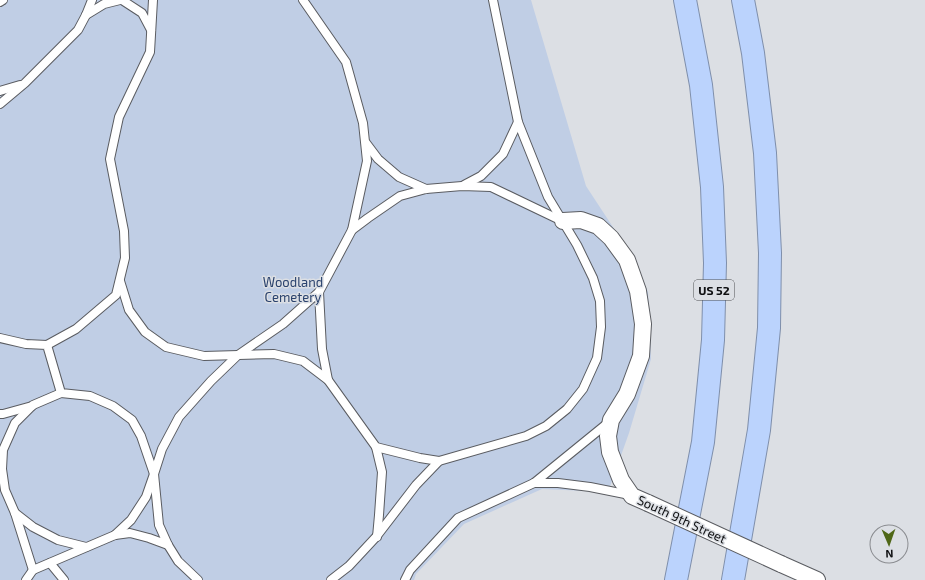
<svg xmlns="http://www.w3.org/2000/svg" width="925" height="580" font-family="'Exo 2',sans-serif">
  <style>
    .green { fill: #c0cee5 }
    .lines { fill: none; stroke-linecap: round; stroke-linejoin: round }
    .service-casing { stroke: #5a5c61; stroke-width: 10 }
    .minor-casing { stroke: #5a5c61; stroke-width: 18 }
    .motorway-casing { stroke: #7f8fab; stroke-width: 24 }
    .service { stroke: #fff; stroke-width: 8 }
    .minor { stroke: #fff; stroke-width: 16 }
    .motorway { stroke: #bbd3fd; stroke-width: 22 }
    .minor-bridge-casing { stroke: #5a5c61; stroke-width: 18; stroke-linecap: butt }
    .minor-bridge { stroke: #fff; stroke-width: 16 }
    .labels { text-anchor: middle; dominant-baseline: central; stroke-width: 3; stroke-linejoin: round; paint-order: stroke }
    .shield { fill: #dcdfe4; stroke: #4c4e51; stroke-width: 1 }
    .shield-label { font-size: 12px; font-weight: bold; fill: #0f1012 }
    .park-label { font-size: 13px; fill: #2a426d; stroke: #dcdfe4 }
    .street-label { font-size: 13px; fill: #0f1012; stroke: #dcdfe4 }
  </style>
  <rect width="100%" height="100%" fill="#dcdfe4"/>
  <path class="green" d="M0,0h531l55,186 42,64 20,42 3,67 -22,74 -21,59 -66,-3 -78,35 -48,50 -2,6h-414z"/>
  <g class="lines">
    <g class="service-casing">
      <g id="service">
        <path d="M122,0l20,13 9,17"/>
        <path d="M303,0l43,62 17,61 4,38 -15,69 -33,62 3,57 6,31 48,67 44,11 19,3"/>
        <path d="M0,2l3,-2"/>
        <path d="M86,15l18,-11 16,-4"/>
        <path d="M0,91l20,-6"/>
        <path d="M0,104l25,-21 53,-53 8,-15 6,-15"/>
        <path d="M366,143l12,16 21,18 27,12"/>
        <path d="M464,185l17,-9 22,-22 15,-32"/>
        <path d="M352,230l16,-12 32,-22 26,-7 36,-3 29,1 71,34"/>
        <path d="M120,281l9,29 16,22 21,15 38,9 70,-2 29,7 25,19"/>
        <path d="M0,338l26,6 21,1 14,48 29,3 23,10 19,14 9,16 13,38 5,51 9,20 10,16 20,19"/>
        <path d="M47,345l29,-16 40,-34 9,-37 -1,-27 -14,-72 9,-42 31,-65 3,-52"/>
        <path d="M0,414h3l29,-8"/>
        <path d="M376,447l6,25 -3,43 -2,22"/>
        <path d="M534,483h24l32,4 40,8"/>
        <path d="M15,513l18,14 25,13 28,7"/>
        <path d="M115,535l16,-15 15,-23 8,-23 8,-25 17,-32 32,-36 27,-26 45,-31 36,-32"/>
        <path d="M50,563l14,17"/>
        <path d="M33,570l-18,-57 -10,-23 -3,-21 1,-19 12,-27 18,-18 28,-12"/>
        <path d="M26,580l7,-10 82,-35 15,-2 19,5 19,7"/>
        <path d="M331,580l18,-14 27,-29 40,-52 23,-24 87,-25 20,-10 21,-17 16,-20 14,-31 4,-31 -1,-26 -7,-23 -16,-33 -29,-48 -30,-75 -25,-122"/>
        <path d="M405,580l5,-10 48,-52 76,-35 75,-61"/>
      </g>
    </g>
    <g class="minor-casing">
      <g id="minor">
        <path d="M563,221l18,-1 17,6 13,12 16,22 11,31 5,33 -2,32 -14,38 -16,26 -3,16 2,16 11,28 11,16 16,7"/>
        <path d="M781,564l36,16"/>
      </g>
    </g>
    <g class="motorway-casing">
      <g id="motorway">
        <path d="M676,580l27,-138 10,-102 2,-77 -3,-76 -11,-102 -16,-85"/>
        <path d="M733,580l26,-150 10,-102 1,-75 -5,-100 -12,-100 -10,-53"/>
      </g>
    </g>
    <use href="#service" class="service"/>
    <use href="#minor" class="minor"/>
    <use href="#motorway" class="motorway"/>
    <g class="minor-bridge-casing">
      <path id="minor-bridge" d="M648,503l133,61"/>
    </g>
    <use href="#minor-bridge" class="minor-bridge"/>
  </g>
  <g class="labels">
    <rect class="shield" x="694" y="280" width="40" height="20" rx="3"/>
    <g class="shield-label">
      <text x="714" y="290">US 52</text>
    </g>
    <g class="park-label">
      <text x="293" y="282">Woodland<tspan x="293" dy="15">Cemetery</tspan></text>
    </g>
    <g class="street-label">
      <text transform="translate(682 519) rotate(25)">South 9th Street</text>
    </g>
  </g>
  <g transform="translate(889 544) rotate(178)"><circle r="19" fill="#dcdfe4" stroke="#8a8c90"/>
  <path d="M0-3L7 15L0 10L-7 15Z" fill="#4f6717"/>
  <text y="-6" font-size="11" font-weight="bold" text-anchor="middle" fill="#0f1012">N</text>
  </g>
</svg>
